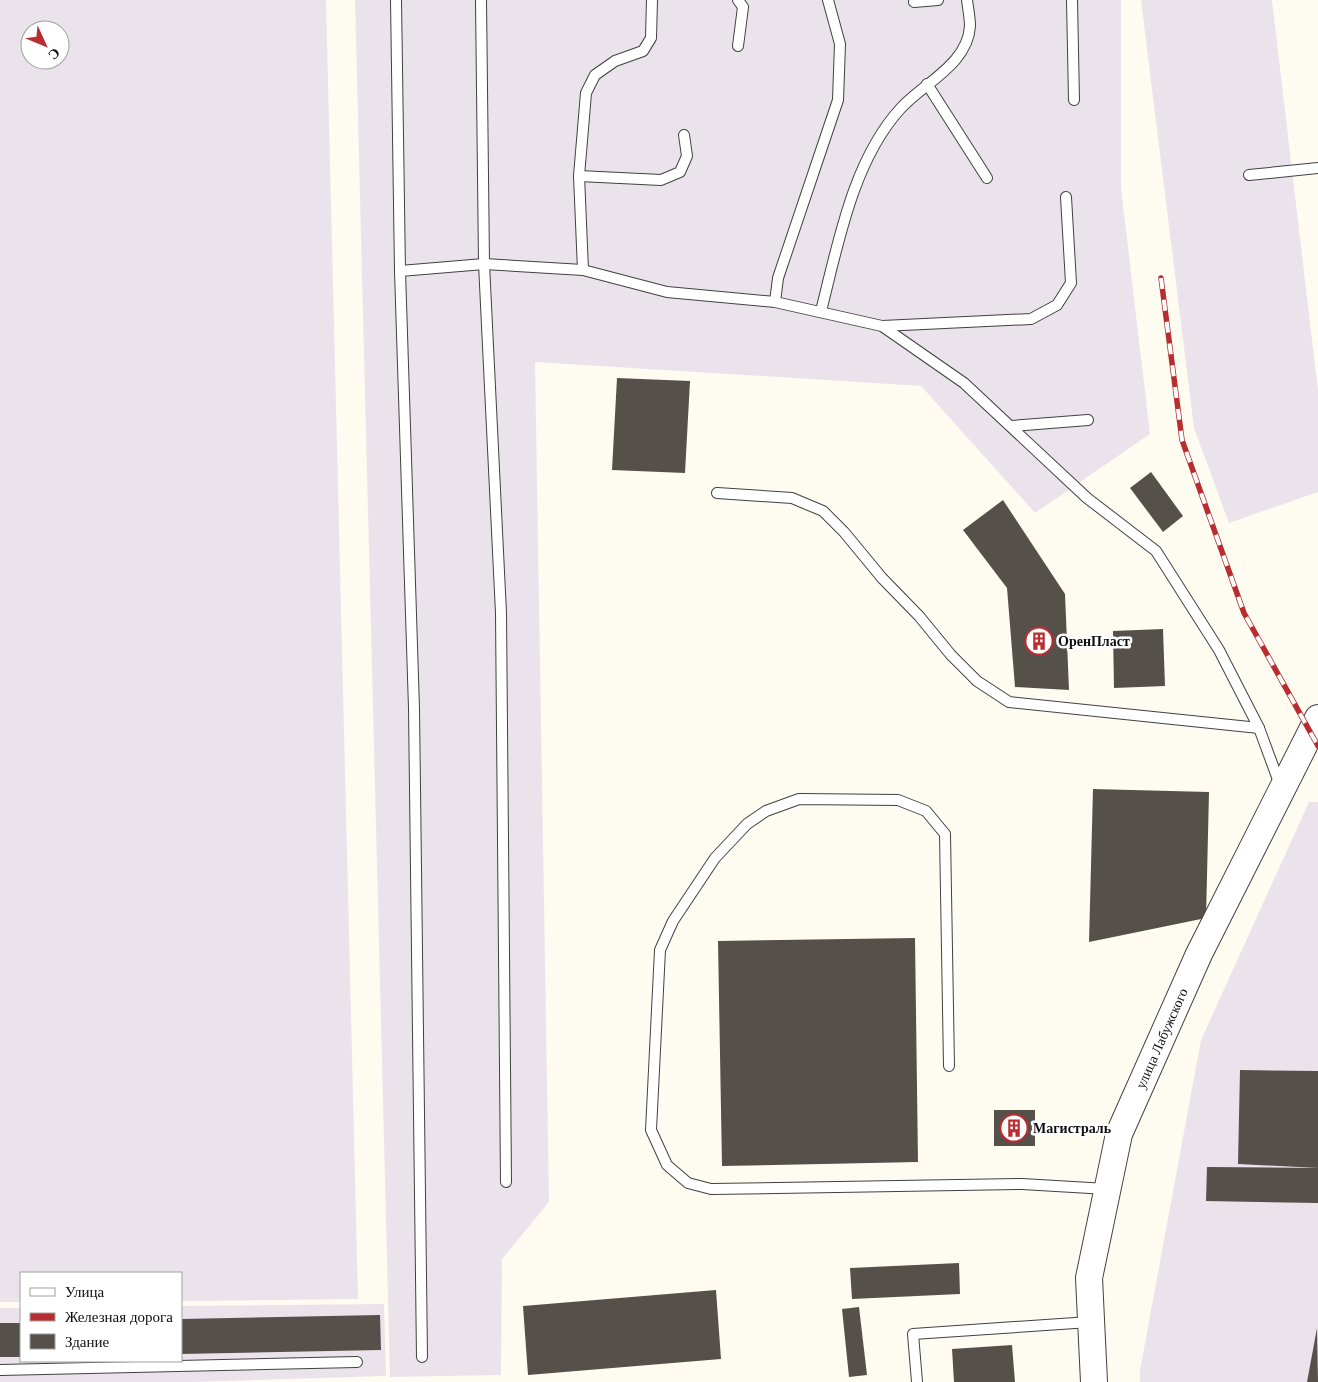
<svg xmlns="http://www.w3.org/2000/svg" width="1318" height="1382" font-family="Georgia,serif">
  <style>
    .industrial { fill: #ebe3ec; fill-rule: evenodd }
    .building { fill: #56504b }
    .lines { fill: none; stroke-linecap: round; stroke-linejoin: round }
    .service-casing { stroke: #414141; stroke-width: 12 }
    .tertiary-casing { stroke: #414141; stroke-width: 28 }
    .service { stroke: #fff; stroke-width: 10 }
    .tertiary { stroke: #fff; stroke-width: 26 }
    .rail-casing { stroke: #b72d30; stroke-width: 5.5 }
    .rail { stroke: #fff; stroke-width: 4; stroke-dasharray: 11; stroke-linecap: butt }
    .labels { text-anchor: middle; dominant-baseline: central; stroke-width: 5; stroke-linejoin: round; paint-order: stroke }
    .poi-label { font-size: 14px; font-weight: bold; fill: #0e0e0e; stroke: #fff; text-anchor: start }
    .street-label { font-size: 14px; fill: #0e0e0e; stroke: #fff }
  </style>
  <rect width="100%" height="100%" fill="#fefcf0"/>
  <g class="industrial">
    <path d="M0,0h326l32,1299 -177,2v-28h-160v29h-21zM30,30h30v30h-30z"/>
    <path d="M355,0h766v188l29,246 -115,79 -114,-127 -386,-24 14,840 -47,57 -1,116 -111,2z"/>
    <path d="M1141,0h131l46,391v101l-89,31 -35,-95z"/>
    <path d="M1309,802h9v580h-178v-12l61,-330z"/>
    <path d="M384,1304l2,72 -194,6h-192v-74h21v53h160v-55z"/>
  </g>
  <g class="building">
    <path d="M617,378l73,3 -5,92 -73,-3z"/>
    <path d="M1151,472l32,44 -20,16 -33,-44z"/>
    <path d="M1003,500l62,94 4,96 -54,-3 -8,-99 -44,-58z"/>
    <path d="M1163,629l2,57 -51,2 -1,-57z"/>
    <path d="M1093,789l116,3 -3,126 -117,24z"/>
    <path d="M915,938l3,224 -196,4 -4,-225z"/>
    <path d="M1240,1070l78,1v97l-80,-4z"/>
    <rect x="994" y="1110" width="41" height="36"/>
    <path d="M1207,1167l111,1v35l-112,-2z"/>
    <path d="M959,1263l1,31 -108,5 -2,-31z"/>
    <path d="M716,1290l5,69 -193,16 -5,-69z"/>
    <path d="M859,1307l8,68 -18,2 -7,-68z"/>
    <path d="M380,1315l1,35 -200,4v-35z"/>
    <rect x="0" y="1323" width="21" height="34"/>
    <path d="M1317,1328l1,54h-11z"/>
    <path d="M1012,1345l3,37h-61l-2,-33z"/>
  </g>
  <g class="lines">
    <g class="service-casing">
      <g id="service">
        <path d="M396,0l4,271 14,437 8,649"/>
        <path d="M481,0l3,264 17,349 5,569"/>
        <path d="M738,0l5,7 -5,39"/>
        <path d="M1072,0l2,100"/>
        <path d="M914,2l24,-2"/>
        <path d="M927,84l60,94"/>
        <path d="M1249,175l69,-7"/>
        <path d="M579,176l82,4 19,-8 7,-16 -3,-21"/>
        <path d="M583,270l-4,-94 7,-83 9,-18 20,-14 28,-10 8,-13 1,-38"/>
        <path d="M400,271l84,-7 99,6 84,22 108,10 107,24 82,57 123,115 69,53 63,99 40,78 21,57"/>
        <path d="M775,302l3,-24 60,-178 2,-56 -12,-44"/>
        <path d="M821,311c17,-67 32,-151 80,-203 23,-25 67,-44 69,-82 0,-8 -2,-18 -3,-26"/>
        <path d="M882,326l149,-7 26,-14 14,-22 -5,-86"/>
        <path d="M1011,426l77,-6"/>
        <path d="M717,493l75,5 31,13 21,21 38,46 37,38 32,39 26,26 32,21 250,26"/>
        <path d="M949,1066l-4,-232 -19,-23 -28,-11 -99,-1 -33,12 -19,13 -32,34 -42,63 -13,29 -9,180 16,35 21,18 23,6 311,-5 85,5"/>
        <path d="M0,1370l357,-8"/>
        <path d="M917,1382l-4,-48 177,-12"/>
      </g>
    </g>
    <g class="tertiary-casing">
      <g id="tertiary">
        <path id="s1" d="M1094,1382l-5,-104 30,-144 80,-180 119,-236"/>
      </g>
    </g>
    <use href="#service" class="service"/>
    <use href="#tertiary" class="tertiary"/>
    <g class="rail-casing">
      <path id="rail" d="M1161,278l21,162 62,173 74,133"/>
    </g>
    <use href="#rail" class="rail"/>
  </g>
  <defs>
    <g id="building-ring" transform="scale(1.4375)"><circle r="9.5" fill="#fff" stroke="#b72d30" stroke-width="1.5"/><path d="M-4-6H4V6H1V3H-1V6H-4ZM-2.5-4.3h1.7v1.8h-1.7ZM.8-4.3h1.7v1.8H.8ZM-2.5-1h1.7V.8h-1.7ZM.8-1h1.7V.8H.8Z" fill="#b72d30"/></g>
  </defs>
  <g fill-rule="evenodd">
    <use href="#building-ring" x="1039" y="641"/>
    <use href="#building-ring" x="1014" y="1128"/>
  </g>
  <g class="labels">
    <g class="poi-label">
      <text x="1058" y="641">ОренПласт</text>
      <text x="1033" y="1128">Магистраль</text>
    </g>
    <g class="street-label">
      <text stroke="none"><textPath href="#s1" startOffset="356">улица Лабужского</textPath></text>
    </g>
  </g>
  <rect x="20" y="1272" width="162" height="90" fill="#ffffff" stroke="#9f9f9f"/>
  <rect x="30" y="1288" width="25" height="8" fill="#ffffff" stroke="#9f9f9f"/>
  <text x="65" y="1297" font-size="15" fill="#0e0e0e">Улица</text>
  <rect x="30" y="1313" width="25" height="8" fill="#b72d30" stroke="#9f9f9f"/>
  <text x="65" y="1322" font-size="15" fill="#0e0e0e">Железная дорога</text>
  <rect x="30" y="1334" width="25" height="15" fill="#56504b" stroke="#9f9f9f"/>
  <text x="65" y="1347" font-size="15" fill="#0e0e0e">Здание</text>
  <g transform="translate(45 45) rotate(134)"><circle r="24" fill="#ffffff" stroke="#9f9f9f"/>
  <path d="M0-4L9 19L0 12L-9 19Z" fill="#b72d30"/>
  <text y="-8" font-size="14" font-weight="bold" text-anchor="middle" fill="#0e0e0e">С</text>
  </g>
</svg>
